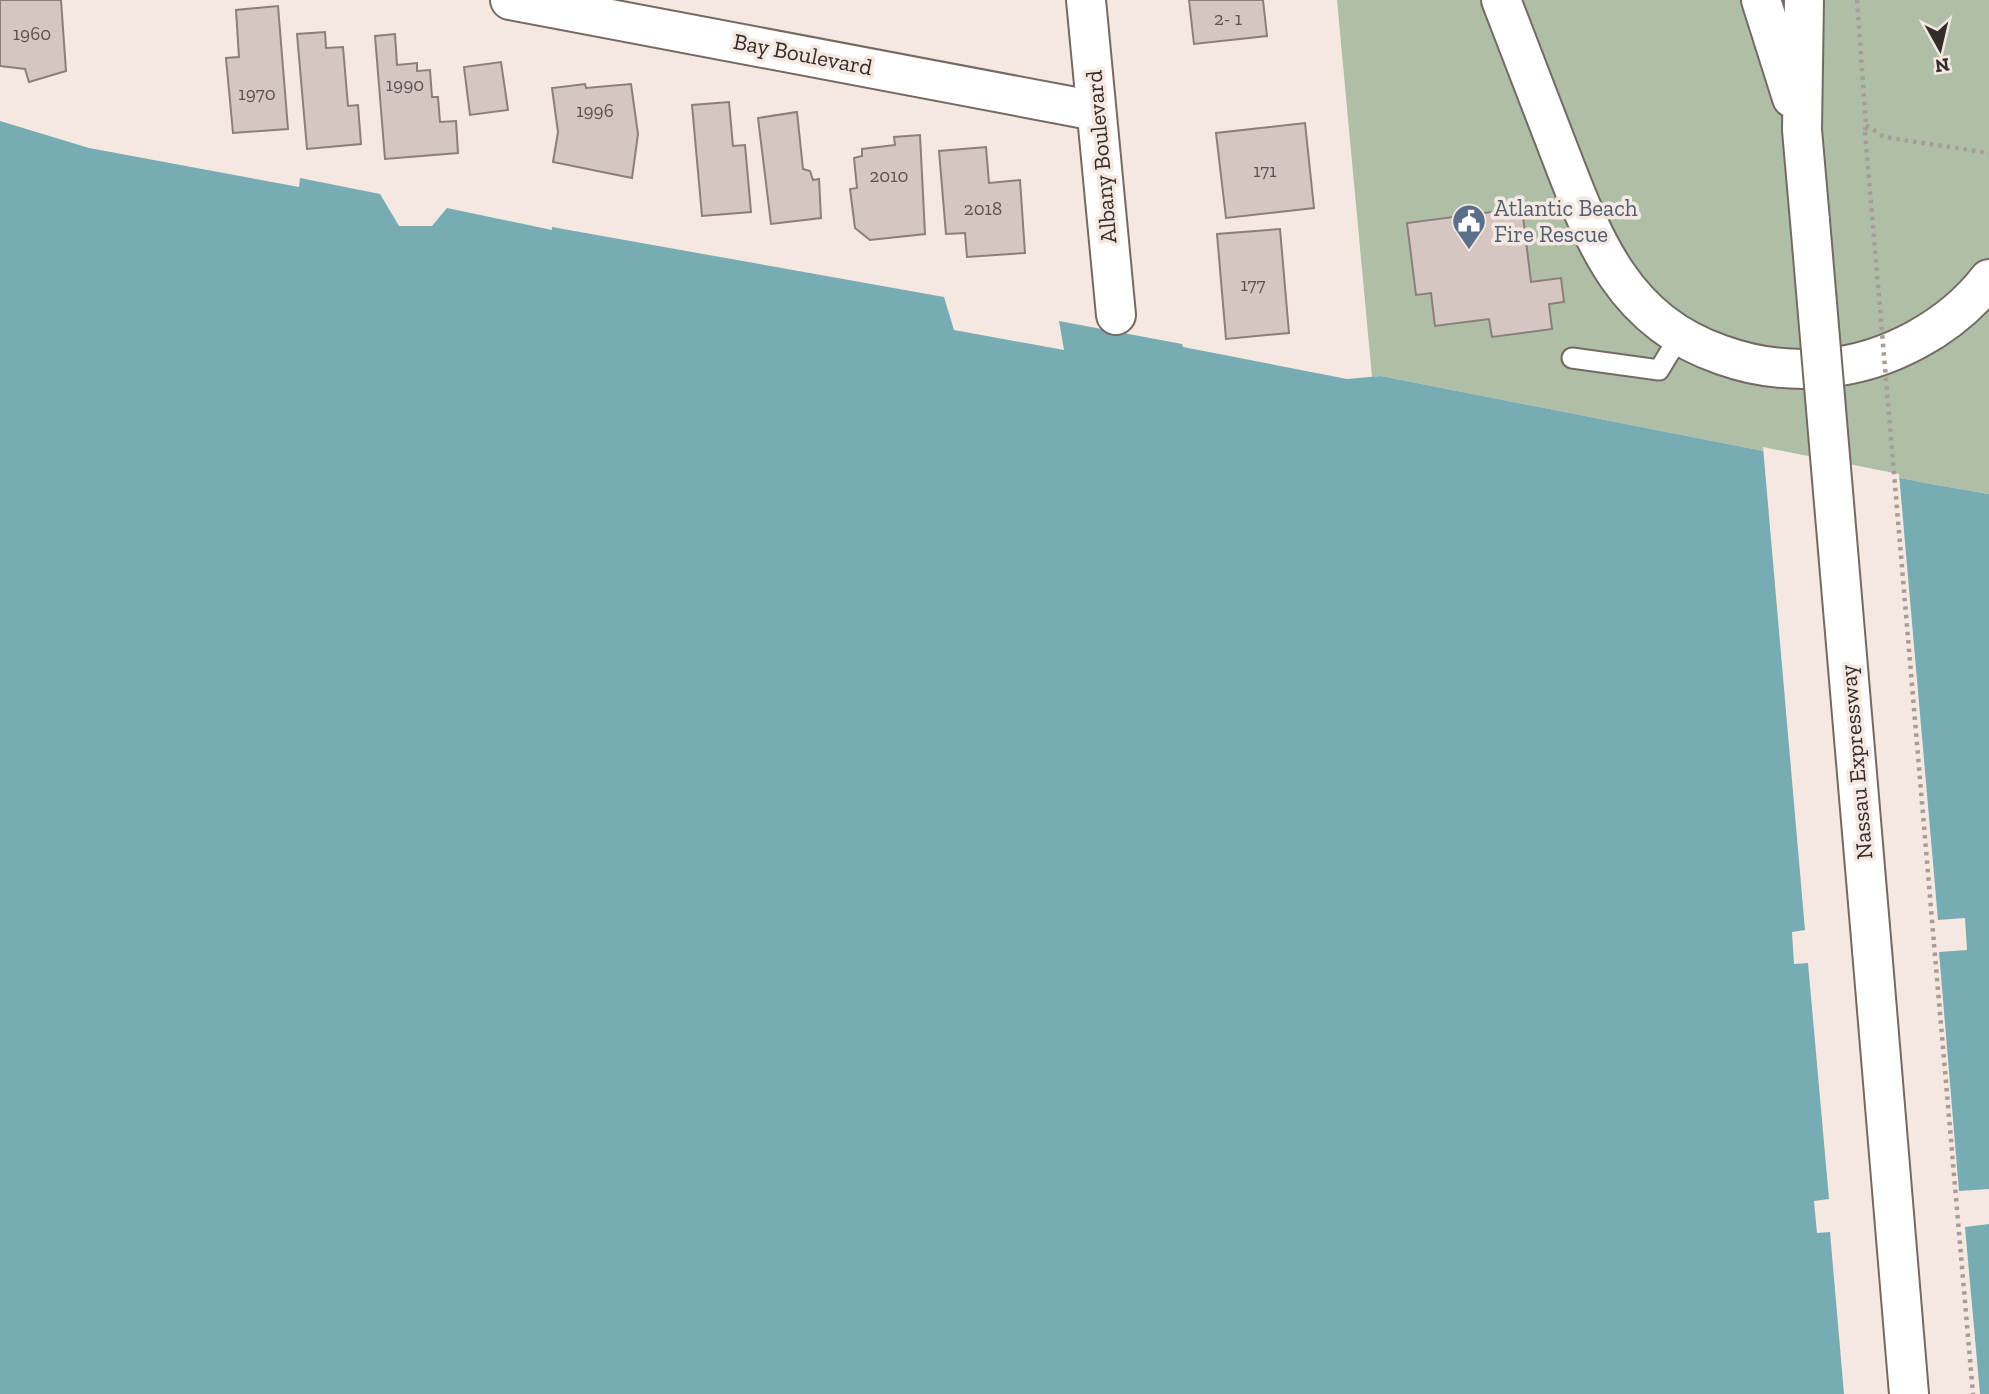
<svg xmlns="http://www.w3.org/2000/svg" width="1989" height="1394" font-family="'Zilla Slab',serif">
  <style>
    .green { fill: #afbfa7 }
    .water { fill: #78acb4 }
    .pier { fill: #f5e8e0 }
    .building { fill: #d5c6c1; stroke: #8c7e79; stroke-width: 2 }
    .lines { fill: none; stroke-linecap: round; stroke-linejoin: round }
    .service-casing { stroke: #756a62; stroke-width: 23 }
    .minor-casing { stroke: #756a62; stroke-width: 42 }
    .trunk-casing { stroke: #756a62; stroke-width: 42 }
    .path { stroke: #a79d97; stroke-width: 4.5; stroke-dasharray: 3.5 5; stroke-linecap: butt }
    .service { stroke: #fff; stroke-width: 19 }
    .minor { stroke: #fff; stroke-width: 38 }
    .trunk { stroke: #fff; stroke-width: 38 }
    .trunk-bridge-casing { stroke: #756a62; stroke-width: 42; stroke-linecap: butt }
    .path-bridge { stroke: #a79d97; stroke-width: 4.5; stroke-dasharray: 3.5 5; stroke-linecap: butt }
    .trunk-bridge { stroke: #fff; stroke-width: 38 }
    .labels { text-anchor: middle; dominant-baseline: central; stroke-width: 7; stroke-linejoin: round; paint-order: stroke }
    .number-label { font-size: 19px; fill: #5b5350 }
    .street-label { font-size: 23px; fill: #322d2a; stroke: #f5e8e0 }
    .service-label { font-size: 23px; fill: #4e5e75; stroke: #f5e8e0; text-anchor: start }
  </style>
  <rect width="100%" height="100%" fill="#f5e8e0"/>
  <path class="green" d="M1337,0h652v494l-58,-10 -550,-108 -9,1z"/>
  <path class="water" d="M0,121l89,27 210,39 1,-9 80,16 19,32h33l15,-18 105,22v-3l392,70 10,33 110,20 -5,-29 123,23 1,3 164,32 34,-3 550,108 58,10v900h-1989z"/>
  <path class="pier" d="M1763,447l136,27 39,446 27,-2 2,32 -28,2 20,239 30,-2v35l-24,3 15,167h-136l-14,-162 -13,1 -3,-32 15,-2 -21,-236 -14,1 -2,-32 13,-2z"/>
  <g class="building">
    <path d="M0,0h61l5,71 -37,11 -4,-13 -25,-3z"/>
    <path d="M1189,0h74l4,36 -73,8z"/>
    <path d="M278,6l10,123 -55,4 -7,-75 13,-1 -3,-47z"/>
    <path d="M325,32l1,16 17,-1 5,59 10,-1 3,39 -54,5 -10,-115z"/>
    <path d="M395,34l2,31 20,-2v8l13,-1 2,27h6l2,25 16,-1 2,32 -73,6 -10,-123z"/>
    <path d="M501,62l7,48 -38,5 -6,-48z"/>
    <path d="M585,84l1,4 45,-4 7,50 -6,44 -79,-16 5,-30 -6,-44z"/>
    <path d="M729,102l4,44 12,-1 6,67 -49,4 -10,-111z"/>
    <path d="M797,112l6,57 7,2 3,9 6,-1 2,39 -50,6 -13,-106z"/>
    <path d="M1305,123l9,85 -88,10 -10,-85z"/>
    <path d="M920,135l5,99 -55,6 -15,-12 -5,-39 7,-1 -3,-30 8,-2v-7l33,-4 -1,-8z"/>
    <path d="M986,147l3,36 31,-3 5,73 -58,4 -2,-24 -19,1 -7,-83z"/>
    <path d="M1522,208l9,74 30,-4 3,24 -15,2 3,25 -60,8 -3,-18 -54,7 -4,-33 -15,2 -9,-72z"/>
    <path d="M1280,229l9,104 -63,6 -9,-105z"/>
  </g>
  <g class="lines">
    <g class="service-casing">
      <path id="service" d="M1572,358l87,12 20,-33"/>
    </g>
    <g class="minor-casing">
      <g id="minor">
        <path d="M510,0l586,111"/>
        <path d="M1086,0l30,315"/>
        <path d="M1501,0c19,49 38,99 57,148 35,91 64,173 164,207 33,12 69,16 104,13 62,-6 125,-40 163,-89"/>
      </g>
    </g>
    <g class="trunk-casing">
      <g id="trunk">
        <path d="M1761,0l31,98"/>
        <path d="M1804,0l-2,130 8,91"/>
        <path d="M1872,950l37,444"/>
      </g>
    </g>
    <g class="path">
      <path d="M1857,0l9,125 -1,7"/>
      <path d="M1866,125l18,12 105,16"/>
      <path d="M1934,944l39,450"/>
    </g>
    <use href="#service" class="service"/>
    <use href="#minor" class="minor"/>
    <use href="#trunk" class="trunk"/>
    <g class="trunk-bridge-casing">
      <path id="trunk-bridge" d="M1810,221l62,729"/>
    </g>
    <path class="path-bridge" d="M1865,132l69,812"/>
    <use href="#trunk-bridge" class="trunk-bridge"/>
  </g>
  <defs>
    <g id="civic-pin" transform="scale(1.75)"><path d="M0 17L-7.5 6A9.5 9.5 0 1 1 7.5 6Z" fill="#5c6f8a" stroke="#f5e8e0"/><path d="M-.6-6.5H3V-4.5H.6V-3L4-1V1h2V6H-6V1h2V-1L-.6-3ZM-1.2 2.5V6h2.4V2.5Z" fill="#fff"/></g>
  </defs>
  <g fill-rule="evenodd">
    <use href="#civic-pin" x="1469" y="221"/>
  </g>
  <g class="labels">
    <g class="number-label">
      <text x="1228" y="18">2- 1</text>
      <text x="32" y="33">1960</text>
      <text x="405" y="84">1990</text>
      <text x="257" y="93">1970</text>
      <text x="595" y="110">1996</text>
      <text x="1265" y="170">171</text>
      <text x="889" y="175">2010</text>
      <text x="983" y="208">2018</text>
      <text x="1253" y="284">177</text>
    </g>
    <g class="street-label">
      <text transform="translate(803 54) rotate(11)">Bay Boulevard</text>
      <text transform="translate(1101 157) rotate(-95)">Albany Boulevard</text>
      <text transform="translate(1856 762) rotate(-95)">Nassau Expressway</text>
    </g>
    <g class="service-label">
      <text x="1494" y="208">Atlantic Beach<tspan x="1494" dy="26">Fire Rescue</tspan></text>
    </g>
  </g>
  <g transform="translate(1940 49) rotate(172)" stroke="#f5e8e0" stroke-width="5" paint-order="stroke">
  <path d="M0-5L12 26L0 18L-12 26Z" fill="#322d2a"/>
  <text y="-10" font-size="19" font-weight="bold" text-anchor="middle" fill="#322d2a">N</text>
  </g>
</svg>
